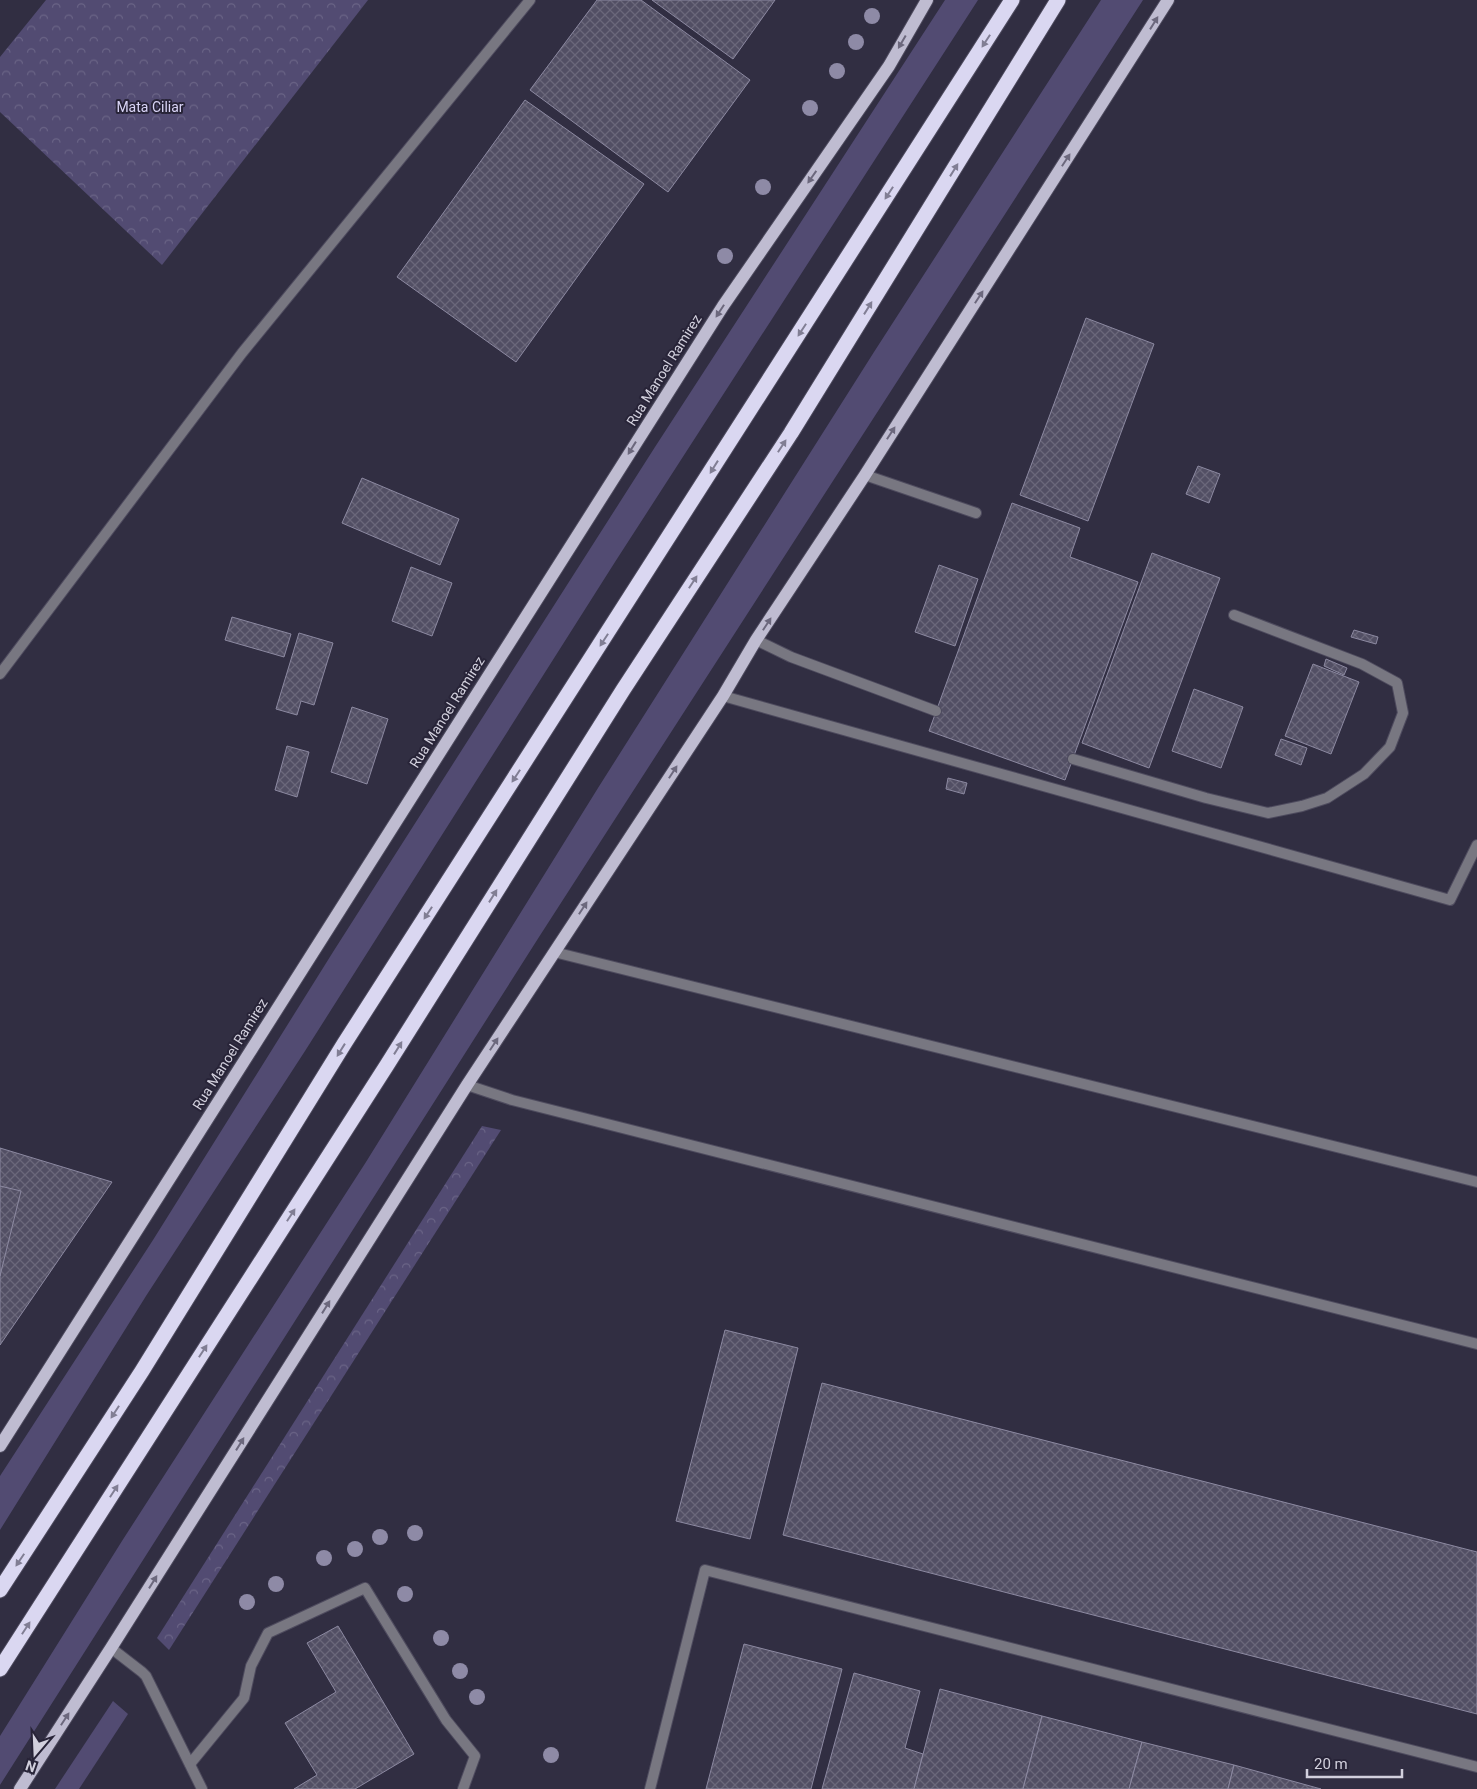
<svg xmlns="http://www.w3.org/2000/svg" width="1477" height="1789" font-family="Roboto,sans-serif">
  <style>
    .grass { fill: #524b72 }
    .forest { fill: url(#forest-crowns) }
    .building { fill: url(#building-cross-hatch); stroke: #8c89a1 }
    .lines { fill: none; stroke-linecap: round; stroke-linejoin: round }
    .lane-casing { stroke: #4e4b5e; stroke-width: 12 }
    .street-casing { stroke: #4e4b5e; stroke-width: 12 }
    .primary-casing { stroke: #4e4b5e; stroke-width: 14 }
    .highway-casing { stroke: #4e4b5e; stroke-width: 17 }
    .lane { stroke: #787781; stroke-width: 10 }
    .street { stroke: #787781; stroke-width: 10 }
    .primary { stroke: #bfbcd1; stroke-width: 12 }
    .highway { stroke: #dad7f1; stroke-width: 15 }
    .tree { fill: #8e8aa6 }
    .oneway { fill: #6c687d }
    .oneway2 { fill: #817e94 }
    .labels { text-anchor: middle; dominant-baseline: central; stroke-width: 4; stroke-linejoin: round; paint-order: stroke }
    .park-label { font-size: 14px; fill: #dad5f7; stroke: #282438 }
    .street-label { font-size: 14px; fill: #d2d0dd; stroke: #282438 }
  </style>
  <defs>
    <pattern id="forest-crowns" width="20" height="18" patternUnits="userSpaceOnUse" patternTransform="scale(1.25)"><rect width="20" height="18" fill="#524b72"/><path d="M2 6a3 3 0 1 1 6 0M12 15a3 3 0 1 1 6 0" fill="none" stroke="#6a6486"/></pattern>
    <pattern id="building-cross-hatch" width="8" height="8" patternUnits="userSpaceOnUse" patternTransform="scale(1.25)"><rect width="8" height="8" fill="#524f64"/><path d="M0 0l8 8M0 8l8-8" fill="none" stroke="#6a677a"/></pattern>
  </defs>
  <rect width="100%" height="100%" fill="#312e42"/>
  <g class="grass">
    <path d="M945,0h33l-363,562 -310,489 -159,245 -146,234v-54l153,-236 180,-288 322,-505z"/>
    <path d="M1101,0h42l-604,937 -539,848v-49l122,-195 244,-379 232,-374 276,-436z"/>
    <path d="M113,1701l15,13 -49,75h-24z"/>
  </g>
  <g class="forest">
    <path d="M46,0h322l-206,265 -162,-153v-55z"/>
    <path d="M482,1126l19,4 -332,520 -12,-12z"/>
  </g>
  <g class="building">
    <path d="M597,0h44l109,80 -82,112 -138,-102z"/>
    <path d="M652,0h123l-42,59z"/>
    <path d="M525,100l119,84 -128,178 -119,-85z"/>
    <path d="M1086,318l68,26 -66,177 -68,-26z"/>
    <path d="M1198,466l22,8 -11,29 -23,-9z"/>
    <path d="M362,478l97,41 -19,46 -98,-42z"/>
    <path d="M1012,503l68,25 -10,29 68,25 -73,198 -136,-49z"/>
    <path d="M1152,553l68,25 -71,190 -67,-25z"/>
    <path d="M939,565l39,14 -23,67 -40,-14z"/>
    <path d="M411,567l41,16 -20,53 -40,-15z"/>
    <path d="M232,617l59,17 -7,23 -59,-17z"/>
    <path d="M1354,630l24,7 -2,7 -25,-7z"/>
    <path d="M299,633l34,10 -19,62 -13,-4 -4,14 -21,-6z"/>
    <path d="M1326,659l21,9 -3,7 -20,-9z"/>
    <path d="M1313,664l46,18 -28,72 -46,-18z"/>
    <path d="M1194,689l49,18 -22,61 -49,-17z"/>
    <path d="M352,707l36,12 -21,65 -36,-12z"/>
    <path d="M1281,739l26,9 -6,17 -26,-10z"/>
    <path d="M287,746l22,6 -12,45 -22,-7z"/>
    <path d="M948,778l19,5 -3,11 -18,-5z"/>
    <path d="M0,1148l112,34 -112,163z"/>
    <path d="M0,1186l21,5 -21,85z"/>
    <path d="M725,1330l73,18 -48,191 -74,-18z"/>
    <path d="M822,1383l655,169v162l-694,-179z"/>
    <path d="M338,1626l76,128 -59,35h-61l23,-14 -32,-52 51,-31 -29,-49z"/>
    <path d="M744,1644l98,25 -31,120h-105z"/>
    <path d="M854,1673l66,18 -15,57 18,6 -9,35h-92z"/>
    <path d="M940,1689l102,27 -19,73h-109z"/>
    <path d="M1042,1716l100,26 -13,47h-106z"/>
    <path d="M1142,1742l92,23 -6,24h-99z"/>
    <path d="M1234,1765l87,24h-93z"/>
  </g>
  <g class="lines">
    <g class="lane-casing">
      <g id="lane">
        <path d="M865,475l111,38"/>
        <path d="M756,640l35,17 145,54"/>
        <path d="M1073,759l133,39 62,15 34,-7 25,-8 37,-24 26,-27 13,-34 -6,-30 -35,-19 -128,-49"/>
        <path d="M111,1648l31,24 4,4 56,113"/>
        <path d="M190,1764l54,-66 7,-32 17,-33 97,-45 81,132 29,36 -12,33"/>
        <path d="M650,1789l55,-219 772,197"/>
      </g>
    </g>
    <g class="street-casing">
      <g id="street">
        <path d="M0,674l242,-321 288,-353"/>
        <path d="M723,696l727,204 27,-55"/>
        <path d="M554,952l923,230"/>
        <path d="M467,1085l45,15 965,244"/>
      </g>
    </g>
    <g class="primary-casing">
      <g id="primary">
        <path d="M0,1446l723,-1140 166,-240 38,-66"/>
        <path d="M20,1789l91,-141 356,-563 256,-389 33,-56 109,-165 303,-475"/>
      </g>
    </g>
    <g class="highway-casing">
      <g id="highway">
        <path d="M0,1590l142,-219 202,-327 668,-1044"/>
        <path d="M0,1669l387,-604 236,-375 168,-257 267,-433"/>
      </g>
    </g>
    <use href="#lane" class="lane"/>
    <use href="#street" class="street"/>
    <use href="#primary" class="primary"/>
    <use href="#highway" class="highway"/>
  </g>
  <g class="tree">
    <circle cx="872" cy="16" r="8"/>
    <circle cx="856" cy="42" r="8"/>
    <circle cx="837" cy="71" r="8"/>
    <circle cx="810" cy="108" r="8"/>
    <circle cx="763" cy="187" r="8"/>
    <circle cx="725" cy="256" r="8"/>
    <circle cx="415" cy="1533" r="8"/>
    <circle cx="380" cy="1537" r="8"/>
    <circle cx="355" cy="1549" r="8"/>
    <circle cx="324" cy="1558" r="8"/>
    <circle cx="276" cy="1584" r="8"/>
    <circle cx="405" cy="1594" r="8"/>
    <circle cx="247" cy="1602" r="8"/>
    <circle cx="441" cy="1638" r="8"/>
    <circle cx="460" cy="1671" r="8"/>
    <circle cx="477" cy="1697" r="8"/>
    <circle cx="551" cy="1755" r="8"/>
  </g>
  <defs><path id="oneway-solid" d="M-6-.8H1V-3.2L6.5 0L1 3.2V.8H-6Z" transform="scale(1.25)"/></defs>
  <g class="oneway">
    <use href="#oneway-solid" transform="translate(1154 23) rotate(-58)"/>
    <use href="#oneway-solid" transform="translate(902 42) rotate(120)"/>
    <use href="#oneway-solid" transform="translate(1066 160) rotate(-57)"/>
    <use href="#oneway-solid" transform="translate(812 177) rotate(125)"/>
    <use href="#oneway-solid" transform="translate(979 297) rotate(-57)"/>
    <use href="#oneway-solid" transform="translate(720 311) rotate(123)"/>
    <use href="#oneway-solid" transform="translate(891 433) rotate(-57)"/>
    <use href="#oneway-solid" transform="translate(632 448) rotate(122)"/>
    <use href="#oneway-solid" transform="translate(767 624) rotate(-57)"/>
    <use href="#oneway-solid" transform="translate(673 772) rotate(-57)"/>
    <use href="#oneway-solid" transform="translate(583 908) rotate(-57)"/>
    <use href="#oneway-solid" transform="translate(494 1044) rotate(-57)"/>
    <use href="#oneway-solid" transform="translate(326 1307) rotate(-58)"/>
    <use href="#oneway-solid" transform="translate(240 1444) rotate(-58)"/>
    <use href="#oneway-solid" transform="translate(153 1582) rotate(-58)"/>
    <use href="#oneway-solid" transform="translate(65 1719) rotate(-57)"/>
  </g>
  <g class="oneway2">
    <use href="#oneway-solid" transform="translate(986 41) rotate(123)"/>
    <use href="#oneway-solid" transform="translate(954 170) rotate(-58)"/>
    <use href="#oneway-solid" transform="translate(889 193) rotate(123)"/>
    <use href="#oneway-solid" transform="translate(868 308) rotate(-58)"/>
    <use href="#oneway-solid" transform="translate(802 330) rotate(123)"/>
    <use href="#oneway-solid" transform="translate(782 446) rotate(-57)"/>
    <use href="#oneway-solid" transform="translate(714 467) rotate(122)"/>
    <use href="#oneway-solid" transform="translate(693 582) rotate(-57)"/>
    <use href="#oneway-solid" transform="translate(604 640) rotate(123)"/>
    <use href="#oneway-solid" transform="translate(516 776) rotate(123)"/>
    <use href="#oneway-solid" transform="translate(493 896) rotate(-58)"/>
    <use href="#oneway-solid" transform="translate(428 913) rotate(123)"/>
    <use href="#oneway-solid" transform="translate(398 1048) rotate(-58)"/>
    <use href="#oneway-solid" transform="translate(341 1050) rotate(122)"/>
    <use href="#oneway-solid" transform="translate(291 1215) rotate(-57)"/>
    <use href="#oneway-solid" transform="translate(203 1351) rotate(-57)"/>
    <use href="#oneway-solid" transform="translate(115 1412) rotate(123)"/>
    <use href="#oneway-solid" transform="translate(114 1491) rotate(-57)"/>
    <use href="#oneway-solid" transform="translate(20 1560) rotate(124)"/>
    <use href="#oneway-solid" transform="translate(26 1628) rotate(-57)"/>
  </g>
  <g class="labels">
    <g class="park-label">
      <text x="150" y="107">Mata Ciliar</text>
    </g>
    <g class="street-label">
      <text transform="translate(664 370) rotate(-58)">Rua Manoel Ramirez</text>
      <text transform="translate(447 712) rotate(-58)">Rua Manoel Ramirez</text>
      <text transform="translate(230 1054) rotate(-58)">Rua Manoel Ramirez</text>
    </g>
  </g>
  <g transform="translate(35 1754) rotate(199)" stroke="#282438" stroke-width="4" paint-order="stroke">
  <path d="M0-4L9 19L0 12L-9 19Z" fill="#d2d0dd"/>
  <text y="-8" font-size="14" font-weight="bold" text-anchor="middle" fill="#d2d0dd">N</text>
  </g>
  <path d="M1307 1769v8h95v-8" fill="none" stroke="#d2d0dd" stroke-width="2.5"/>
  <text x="1314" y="1769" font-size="15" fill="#d2d0dd" stroke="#282438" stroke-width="4" paint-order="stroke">20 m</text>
</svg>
